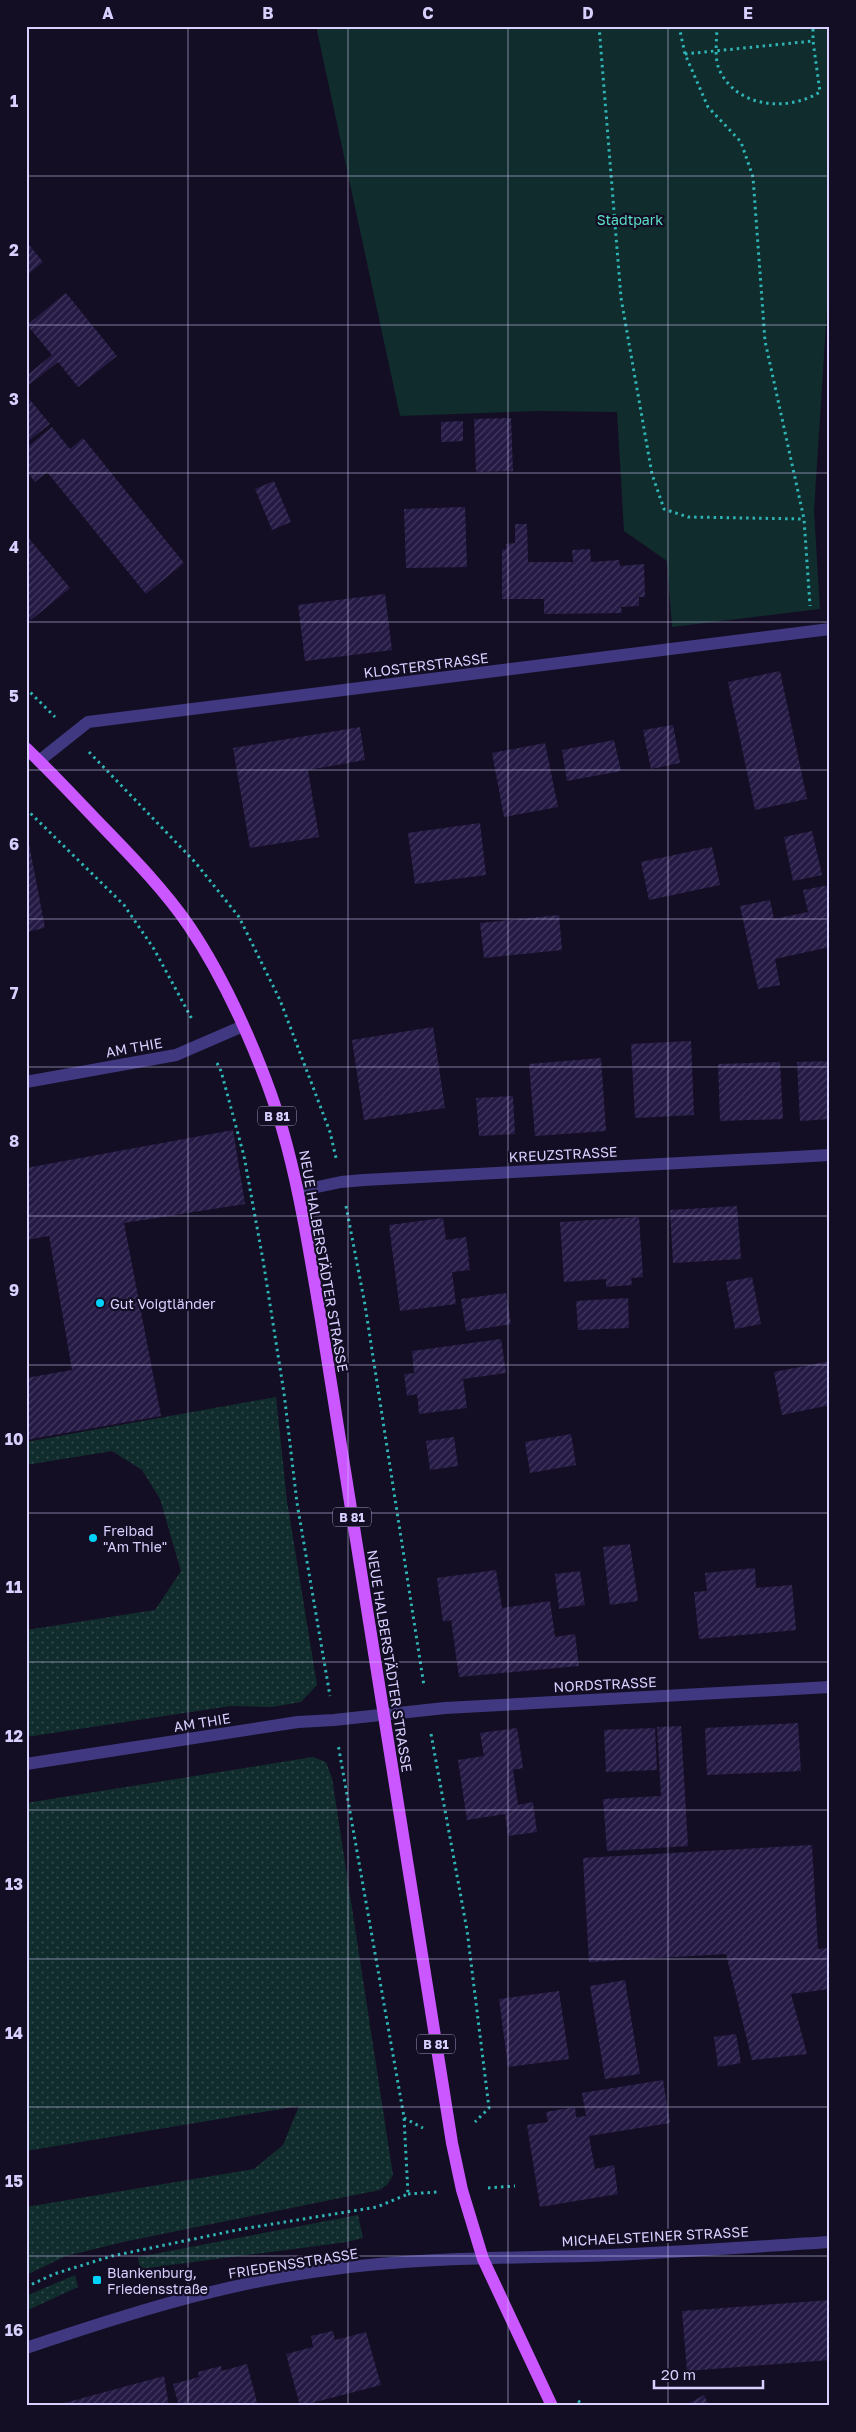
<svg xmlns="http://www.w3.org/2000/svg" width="856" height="2432" font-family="'Golos Text',sans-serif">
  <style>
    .grass { fill: url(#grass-dots) }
    .green { fill: #112c2d }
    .building { fill: url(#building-hatch) }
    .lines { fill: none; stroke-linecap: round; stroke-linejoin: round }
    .path { stroke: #2eb4b4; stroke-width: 3; stroke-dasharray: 2.5 4; stroke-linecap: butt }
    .minor { stroke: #403982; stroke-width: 12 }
    .major { stroke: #ca57ff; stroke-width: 12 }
    .grid { fill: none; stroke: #d8d0ff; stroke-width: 1; stroke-opacity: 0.55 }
    .poi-dot { fill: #01d2fa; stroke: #130e23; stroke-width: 2 }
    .labels { text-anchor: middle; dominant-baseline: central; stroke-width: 4.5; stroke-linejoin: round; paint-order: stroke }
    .shield { fill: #130e23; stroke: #9d96bd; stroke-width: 1 }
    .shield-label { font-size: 12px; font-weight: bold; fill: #d8d0ff }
    .park-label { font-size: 14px; fill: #5cdfc6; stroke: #130e23 }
    .street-label { font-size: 14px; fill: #d8d0ff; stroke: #130e23 }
    .poi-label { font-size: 14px; fill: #d8d0ff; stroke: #130e23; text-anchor: start }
    .neatline { fill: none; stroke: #d8d0ff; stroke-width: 2 }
    .grid-label { font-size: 16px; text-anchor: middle; font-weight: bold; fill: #d8d0ff }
  </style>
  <defs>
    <pattern id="grass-dots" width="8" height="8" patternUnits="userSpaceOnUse" patternTransform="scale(1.25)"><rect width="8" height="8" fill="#112c2d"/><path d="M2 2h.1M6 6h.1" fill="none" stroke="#334a4c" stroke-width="1.8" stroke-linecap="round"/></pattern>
    <pattern id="building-hatch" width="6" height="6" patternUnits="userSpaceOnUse" patternTransform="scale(1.25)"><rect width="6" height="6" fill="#251a44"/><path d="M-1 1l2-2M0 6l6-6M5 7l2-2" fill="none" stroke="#443a60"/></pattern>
  </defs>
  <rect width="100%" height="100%" fill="#130e23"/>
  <g class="grass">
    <path d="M276,1397l11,104 30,184 -16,17 -29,5 -41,-1 -205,31v-107l129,-20 26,-39 -21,-72 -18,-29 -30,-19 -86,14v-23z"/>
    <path d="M313,1757l13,5 6,16 61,397 -5,9 -8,6 -257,52 -57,14 -40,19v-68l228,-38 29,-24 16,-39 -273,45v-348z"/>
    <path d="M358,2215l5,23 -16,4 -207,27 -2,-12z"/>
    <path d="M75,2275l3,12 -52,24v-15z"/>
  </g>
  <path class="green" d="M316,26h514v237l-16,248 6,98 -148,18 -5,-66 -43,-30 -7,-119 -79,-1 -138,5z"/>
  <g class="building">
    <path d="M26,241l17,21 -17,14z"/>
    <path d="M66,293l51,63 -39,31 -20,-25 -32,25v-11l26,-21 -25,-30z"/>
    <path d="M26,395l24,29 -24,19z"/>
    <path d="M511,418l2,53 -37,1 -2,-53z"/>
    <path d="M463,421v20l-22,1v-20z"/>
    <path d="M52,427l18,22 13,-11 101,125 -38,31 -99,-122 -12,10 -9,-11v-23z"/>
    <path d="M274,481l17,41 -19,8 -17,-41z"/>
    <path d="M465,507l2,60 -61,1 -2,-59z"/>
    <path d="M515,524h12l1,38h45l-1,-12 18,-1 1,13 28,-2 1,6 24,-2 1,33h-6v9l-18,1 1,6 -78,1v-15h-42v-49l4,-1v-5l9,-1z"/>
    <path d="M26,535l44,53 -39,32 -5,-6z"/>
    <path d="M385,594l7,56 -87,11 -7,-56z"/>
    <path d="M780,671l27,128 -52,11 -27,-128z"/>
    <path d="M673,725l7,38 -29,6 -8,-39z"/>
    <path d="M360,727l5,33 -57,10 11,67 -69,11 -17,-100z"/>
    <path d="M614,740l7,31 -54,10 -5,-31z"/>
    <path d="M545,743l13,64 -54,10 -12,-64z"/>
    <path d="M480,823l6,52 -71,9 -7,-51z"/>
    <path d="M26,828l19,100 -19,4z"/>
    <path d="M812,831l10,44 -29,6 -9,-44z"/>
    <path d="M712,847l8,38 -71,15 -8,-38z"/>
    <path d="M830,885v62l-55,12 5,26 -22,4 -18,-83 30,-6 4,19 34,-7 -5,-22z"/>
    <path d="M559,915l3,35 -78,8 -4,-35z"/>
    <path d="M433,1027l12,81 -81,12 -12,-80z"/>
    <path d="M691,1041l3,74 -59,3 -4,-74z"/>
    <path d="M601,1058l5,73 -71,5 -6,-72z"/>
    <path d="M830,1061v58l-30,2 -3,-59z"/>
    <path d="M780,1062l3,57 -63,2 -2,-57z"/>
    <path d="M513,1096l2,38 -36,2 -3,-38z"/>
    <path d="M233,1130l12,74 -121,19 37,193 -135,24v-62l46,-8 -23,-134 -23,4v-72z"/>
    <path d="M737,1206l4,53 -68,4 -3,-53z"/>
    <path d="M639,1217l4,60 -12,1 1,7 -26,2v-8l-42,3 -4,-60z"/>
    <path d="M443,1218l3,22 20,-3 4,33 -18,2 4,32 -56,7 -11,-86z"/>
    <path d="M752,1277l9,47 -26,5 -9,-47z"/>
    <path d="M506,1293l5,31 -45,7 -5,-32z"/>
    <path d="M628,1298l1,30 -51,2 -2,-29z"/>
    <path d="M501,1339l5,34 -43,6 4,29 -48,6 -2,-20 -10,2 -3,-22 10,-1 -2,-22z"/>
    <path d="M830,1361v44l-48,10 -8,-43z"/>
    <path d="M571,1434l5,31 -46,8 -5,-31z"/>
    <path d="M454,1437l4,29 -28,4 -4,-29z"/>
    <path d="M630,1544l8,57 -28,4 -7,-58z"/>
    <path d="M755,1568l1,20 36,-3 4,45 -97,9 -5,-47 13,-1 -2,-18z"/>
    <path d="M496,1570l6,38 48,-7 5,36 20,-3 4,32 -120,11 -8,-57 -8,2 -6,-44z"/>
    <path d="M580,1571l5,34 -26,4 -4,-35z"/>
    <path d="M798,1723l3,48 -94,4 -2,-47z"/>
    <path d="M681,1726l7,120 -81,5 -4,-52 58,-3 -4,-69z"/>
    <path d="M517,1728l6,40 -10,2 5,35 15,-3 4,30 -29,4 -3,-22 -38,6 -9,-60 26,-4 -4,-23z"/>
    <path d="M655,1728l2,42 -51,2 -2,-42z"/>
    <path d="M812,1845l6,104 12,-1v41l-39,5 16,60 -55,6 -26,-106 -137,8 -6,-104z"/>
    <path d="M625,1980l15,94 -35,5 -15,-93z"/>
    <path d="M559,1991l10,68 -61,8 -9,-68z"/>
    <path d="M736,2034l5,29 -23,4 -4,-30z"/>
    <path d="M663,2080l7,43 -81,13 6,33 19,-4 4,29 -78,13 -13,-82 21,-3 -2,-10 29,-5 1,10 10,-1 -4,-23z"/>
    <path d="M830,2300v60l-143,11 -5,-60z"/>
    <path d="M333,2331l2,9 31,-8 15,53 -81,21 -14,-52 27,-7 -2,-11z"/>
    <path d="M247,2364l11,42h-79l-6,-22 26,-7 -1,-5 23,-6 1,5z"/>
    <path d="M164,2376l5,30h-112v-1z"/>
    <path d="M704,2395l5,11h-25z"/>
  </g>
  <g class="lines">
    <g class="path">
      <path d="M599,26l22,272 31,176 12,35 24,8 116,2"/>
      <path d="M679,26l6,28 23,53 33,35 12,35 12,164 39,178 6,87"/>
      <path d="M717,26c0,13 -3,31 2,43 17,39 69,43 101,23l-7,-51v-15"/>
      <path d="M685,54l128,-13"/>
      <path d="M26,688l29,29"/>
      <path d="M89,752l106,110 44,55 41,83 50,132 6,26"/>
      <path d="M26,809l98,96 30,44 39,72"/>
      <path d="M217,1063l4,8 23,85 19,104 21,133 13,110 33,193"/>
      <path d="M346,1206l19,99 59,381"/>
      <path d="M431,1734l36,196 22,178 -14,14"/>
      <path d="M404,2118l19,10"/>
      <path d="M488,2188l27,-2"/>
      <path d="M408,2194l29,-2"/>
      <path d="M26,2287l28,-13 58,-18 130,-27 135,-22 31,-13 -4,-77 -66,-373"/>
      <path d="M578,2401l9,5"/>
    </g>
    <g class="minor">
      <path d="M39,761l49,-39 742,-93"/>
      <path d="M26,1082l150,-27 67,-29"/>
      <path d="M298,1191l43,-9 23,-2 466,-25"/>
      <path d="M26,1764l272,-42 36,-2 111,-12 385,-21"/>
      <path d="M26,2348c98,-33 198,-65 301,-78 85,-12 172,-12 257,-14 82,-3 164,-9 246,-14"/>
    </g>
    <path class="major" d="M26,748c27,26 53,54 79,81 30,31 60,62 84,97 40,59 80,151 98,220 15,57 24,116 34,174l131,823 10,47 21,69 69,147"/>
  </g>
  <path class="grid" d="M188,26v2380M348,26v2380M508,26v2380M668,26v2380M26,176h804M26,325h804M26,473h804M26,622h804M26,770h804M26,919h804M26,1067h804M26,1216h804M26,1365h804M26,1513h804M26,1662h804M26,1810h804M26,1959h804M26,2107h804M26,2256h804"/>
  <g class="poi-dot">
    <circle cx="100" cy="1303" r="5"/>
    <circle cx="93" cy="1538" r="5"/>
    <rect x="92" y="2275" width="10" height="10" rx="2.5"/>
  </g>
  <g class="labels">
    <g class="shield">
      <rect x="258" y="1106.5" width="38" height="19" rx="4"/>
      <rect x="333" y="1507.5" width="38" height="19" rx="4"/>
      <rect x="417" y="2034.5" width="38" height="19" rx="4"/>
    </g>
    <g class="shield-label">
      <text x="277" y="1116">B 81</text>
      <text x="352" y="1517">B 81</text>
      <text x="436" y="2044">B 81</text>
    </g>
    <g class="park-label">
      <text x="630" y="219">Stadtpark</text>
    </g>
    <g class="street-label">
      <text transform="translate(426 665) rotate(-7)">KLOSTERSTRASSE</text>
      <text transform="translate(134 1047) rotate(-10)">AM THIE</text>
      <text transform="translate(563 1154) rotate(-3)">KREUZSTRASSE</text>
      <text transform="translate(324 1261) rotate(80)">NEUE HALBERSTÄDTER STRASSE</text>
      <text transform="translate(390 1661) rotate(81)">NEUE HALBERSTÄDTER STRASSE</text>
      <text transform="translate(605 1684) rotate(-3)">NORDSTRASSE</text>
      <text transform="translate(202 1722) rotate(-9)">AM THIE</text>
      <text transform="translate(655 2236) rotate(-3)">MICHAELSTEINER STRASSE</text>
      <text transform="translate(293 2263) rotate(-9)">FRIEDENSSTRASSE</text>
    </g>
    <g class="poi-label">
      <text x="110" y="1303">Gut Voigtländer</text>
      <text x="103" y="1530">Freibad<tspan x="103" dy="16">"Am Thie"</tspan></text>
      <text x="107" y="2272">Blankenburg,<tspan x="107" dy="16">Friedensstraße</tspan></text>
    </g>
  </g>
  <rect width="856" height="2432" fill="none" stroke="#130e23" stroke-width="55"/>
  <path d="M654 2380v8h109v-8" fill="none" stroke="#d8d0ff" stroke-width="2.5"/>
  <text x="661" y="2380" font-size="15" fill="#d8d0ff" stroke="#130e23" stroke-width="4" paint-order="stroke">20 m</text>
  <rect x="28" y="28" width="800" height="2376" class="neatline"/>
  <g class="grid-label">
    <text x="108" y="19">A</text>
    <text x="268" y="19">B</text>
    <text x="428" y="19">C</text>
    <text x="588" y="19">D</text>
    <text x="748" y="19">E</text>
    <text x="14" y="107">1</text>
    <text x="14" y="256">2</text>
    <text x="14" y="405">3</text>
    <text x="14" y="553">4</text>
    <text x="14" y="702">5</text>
    <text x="14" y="850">6</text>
    <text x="14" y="999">7</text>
    <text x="14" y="1147">8</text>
    <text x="14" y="1296">9</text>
    <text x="14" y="1445">10</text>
    <text x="14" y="1593">11</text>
    <text x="14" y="1742">12</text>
    <text x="14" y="1890">13</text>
    <text x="14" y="2039">14</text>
    <text x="14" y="2187">15</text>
    <text x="14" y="2336">16</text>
  </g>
</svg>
